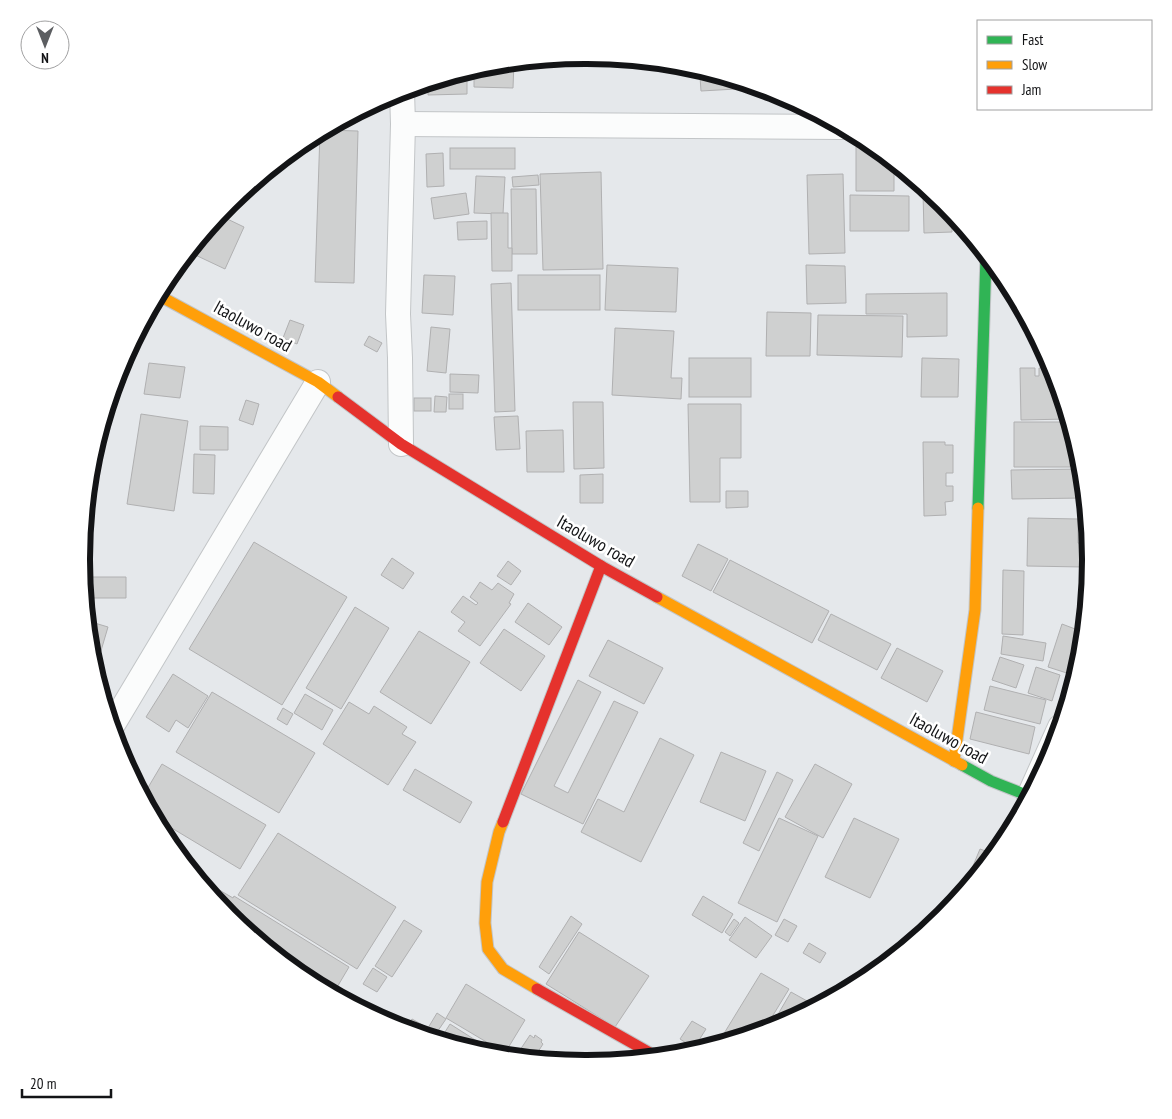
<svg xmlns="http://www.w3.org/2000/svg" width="1172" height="1119" font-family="'PT Sans Narrow',sans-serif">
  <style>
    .building { fill: #cfd0d0; stroke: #b0b0b1 }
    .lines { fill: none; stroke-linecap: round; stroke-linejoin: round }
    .street-casing { stroke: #c2c5c7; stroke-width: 26 }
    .fast-casing { stroke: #c2c5c7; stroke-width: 13 }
    .slow-casing { stroke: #c2c5c7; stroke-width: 13 }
    .jam-casing { stroke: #c2c5c7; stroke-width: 13 }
    .street { stroke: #fbfcfc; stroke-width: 24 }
    .fast { stroke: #30b455; stroke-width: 11 }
    .slow { stroke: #ff9f0a; stroke-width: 11 }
    .jam { stroke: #e5322d; stroke-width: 11 }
    .labels { text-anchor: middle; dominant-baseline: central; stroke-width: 5; stroke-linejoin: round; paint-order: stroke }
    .street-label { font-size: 18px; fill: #131416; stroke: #fff }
    .rim { fill: none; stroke: #131416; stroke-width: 6 }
  </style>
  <rect width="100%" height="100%" fill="#e5e8eb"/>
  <g class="building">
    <path d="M514,62l-1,26 -39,-1v-18l14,-4z"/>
    <path d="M691,67l45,13v9l-35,2 -1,-14h-8z"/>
    <path d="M467,71v23l-39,1v-12z"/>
    <path d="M765,89l10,3v5h-10z"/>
    <path d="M325,130l33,1 -4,152 -39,-1 5,-150z"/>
    <path d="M856,147h19l19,16v28h-38z"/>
    <rect x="450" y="148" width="65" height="21"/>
    <path d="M443,153l1,33 -17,1 -1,-33z"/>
    <path d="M601,172l2,97 -60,1 -3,-96z"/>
    <path d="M843,174l2,79 -36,1 -2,-79z"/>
    <path d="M538,175l1,10 -26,2 -1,-10z"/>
    <path d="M476,176l29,1 -2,37 -29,-1z"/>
    <path d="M511,189h25l1,65h-25z"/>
    <path d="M923,192h7l13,11 9,11v18l-28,1z"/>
    <path d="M466,193l3,21 -35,5 -3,-21z"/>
    <path d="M850,195l59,1v35h-59z"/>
    <path d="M491,213h17v35h4v23h-20z"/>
    <path d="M219,215l25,12 -19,42 -36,-17z"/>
    <path d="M487,221v18l-29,1 -1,-18z"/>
    <path d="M607,265l71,3 -2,44 -71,-2z"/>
    <path d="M806,265l39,1 1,37 -39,1z"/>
    <path d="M424,275l31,1 -2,39 -31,-2z"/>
    <rect x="518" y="275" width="82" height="35"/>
    <path d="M511,283l4,128 -20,1 -4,-128z"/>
    <path d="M947,293v43l-40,1v-23h-41v-20z"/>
    <path d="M767,312l44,1 -1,43h-44z"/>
    <path d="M818,315l85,1 -1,41 -85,-2z"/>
    <path d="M290,320l14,5 -7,19 -14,-6z"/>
    <path d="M431,327l19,2 -4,44 -19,-2z"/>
    <path d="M615,328l59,3 -3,47h11l-1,21 -69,-4z"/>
    <path d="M369,336l13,7 -5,9 -13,-7z"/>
    <rect x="689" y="358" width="62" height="39"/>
    <path d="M922,358l37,1 -1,38h-37z"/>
    <path d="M149,363l36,4 -5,31 -36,-4z"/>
    <path d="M1020,368h15v8h4v-8h14l15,51 -47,1z"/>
    <path d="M450,374l29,1 -1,18 -28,-1z"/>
    <rect x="449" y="394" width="14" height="15"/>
    <path d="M435,396l12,1 -1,15h-12z"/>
    <rect x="414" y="398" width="17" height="13"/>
    <path d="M246,400l13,4 -6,21 -14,-5z"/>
    <path d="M573,402h30l1,66 -30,1z"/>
    <path d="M688,404h53v54h-21v44h-30z"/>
    <path d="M141,414l47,7 -14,90 -47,-7z"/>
    <path d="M518,416l2,33 -24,1 -2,-33z"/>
    <path d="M1014,422h55l1,3v42h-56z"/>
    <path d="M200,426l28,1v23h-28z"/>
    <path d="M563,430l1,42h-37l-1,-41z"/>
    <path d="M923,442h22v3h8v28h-7v13h7v15l-8,1 1,13 -22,1z"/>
    <path d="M194,454l21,1 -1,39 -21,-1z"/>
    <path d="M1082,469l2,29 -72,1 -1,-29z"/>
    <path d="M603,474v29h-23v-28z"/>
    <path d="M726,491h22v16l-22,1z"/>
    <path d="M1028,518l50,1v24l6,1 -1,23 -56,-1z"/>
    <path d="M254,542l93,55 -65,108 -93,-56z"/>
    <path d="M698,544l30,15 -17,32 -29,-15z"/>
    <path d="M392,558l22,15 -11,16 -22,-14z"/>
    <path d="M730,560l99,51 -17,32 -99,-51z"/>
    <path d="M508,561l13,10 -10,14 -14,-9z"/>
    <path d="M1003,570l21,1 -1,64 -21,-1z"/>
    <path d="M83,577h43v21h-41z"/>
    <path d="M480,582l12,8 6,-7 16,11 -5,9 2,1 -31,42 -22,-15 7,-9 -14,-10 12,-16 13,9 2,-2 -8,-6z"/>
    <path d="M528,603l34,24 -13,18 -34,-23z"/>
    <path d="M355,607l34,21 -48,81 -35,-21z"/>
    <path d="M831,614l60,30 -14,26 -59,-30z"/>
    <path d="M88,621l20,6 -13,44 -4,-13z"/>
    <path d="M1062,624l21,8 -1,15 -9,28 -25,-8z"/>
    <path d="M504,629l41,27 -24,35 -41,-28z"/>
    <path d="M419,631l51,31 -39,62 -51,-32z"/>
    <path d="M1003,636l43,7 -3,18 -42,-7z"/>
    <path d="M608,640l55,28 -19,36 -55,-28z"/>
    <path d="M897,648l46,23 -16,31 -46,-24z"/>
    <path d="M1000,657l24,8 -8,23 -24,-8z"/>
    <path d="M1036,667l24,8 -8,26 -24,-8z"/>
    <path d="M173,674l35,22 -20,32 -12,-8 -7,12 -23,-15z"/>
    <path d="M578,680l23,12 -47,94 14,7 46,-92 24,11 -55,112 -62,-30z"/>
    <path d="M990,686l56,14 -6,24 -56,-14z"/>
    <path d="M212,692l103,61 -36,60 -103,-61z"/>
    <path d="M305,694l28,16 -11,20 -28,-17z"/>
    <path d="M349,702l20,12 5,-8 33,21 -5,7 14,8 -28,43 -65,-41z"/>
    <path d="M283,708l10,6 -6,11 -10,-6z"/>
    <path d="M976,712l59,15 -6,27 -59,-15z"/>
    <path d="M660,738l34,17 -53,107 -60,-30 17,-33 26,13z"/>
    <path d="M721,752l45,19 -21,50 -45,-19z"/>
    <path d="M162,764l104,61 -26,44 -85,-51 -12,-22z"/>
    <path d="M815,764l37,20 -29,54 -38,-21z"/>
    <path d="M415,769l57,33 -12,21 -57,-33z"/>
    <path d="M777,772l16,8 -34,71 -16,-8z"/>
    <path d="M779,818l39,18 -41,86 -39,-19z"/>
    <path d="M854,818l45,21 -29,59 -45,-21z"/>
    <path d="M278,833l118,74 -39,62 -119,-74z"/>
    <path d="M980,849l14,5 -22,26 -4,-2z"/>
    <path d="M209,884l24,14 1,-2 115,71 -16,27 -28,-15 -76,-63 -22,-27z"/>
    <path d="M703,896l30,18 -11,19 -30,-18z"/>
    <path d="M571,916l11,8 -33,50 -10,-7z"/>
    <path d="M745,917l27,19 -16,22 -27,-18z"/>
    <path d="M734,919l5,4 -9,13 -5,-4z"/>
    <path d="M784,919l13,7 -9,16 -13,-7z"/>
    <path d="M404,920l18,11 -30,46 -17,-11z"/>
    <path d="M579,932l70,44 -34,51 -69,-43z"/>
    <path d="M809,943l17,10 -6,10 -17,-10z"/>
    <path d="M373,968l14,9 -10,15 -14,-8z"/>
    <path d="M761,973l28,16 -25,41 -41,12 -3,-2z"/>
    <path d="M466,984l59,36 -20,33 -59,-35z"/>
    <path d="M791,992l25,14 -37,20 -9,2z"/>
    <path d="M437,1013l9,6 -13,19 -28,-9 7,-10 16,9z"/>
    <path d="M692,1021l14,8 -12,19 -14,-9z"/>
    <path d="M450,1024l49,31 -12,-1 -47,-14z"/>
    <path d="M530,1035l4,3 1,-3 7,5 -1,2 2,2 -9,14 -14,-8z"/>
  </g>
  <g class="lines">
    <g class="street-casing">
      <g id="street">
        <path d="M403,124l439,3"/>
        <path d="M401,444l-1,-86 -2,-44 5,-190 -1,-33"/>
        <path d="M112,726l206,-344"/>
        <path d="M1029,796l31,-69"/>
      </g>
    </g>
    <g class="fast-casing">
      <g id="fast">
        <path d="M978,508l8,-252"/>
        <path d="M962,765l29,16 38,15"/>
      </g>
    </g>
    <g class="slow-casing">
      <g id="slow">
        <path d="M158,295l160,87 20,15"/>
        <path d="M657,597l305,168"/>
        <path d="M954,761l21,-151 3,-102"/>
        <path d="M503,822l-4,10 -12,50 -2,41 3,26 15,20 34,20"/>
      </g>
    </g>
    <g class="jam-casing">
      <g id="jam">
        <path d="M338,397l63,47 200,122 56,31"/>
        <path d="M503,822l98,-256"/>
        <path d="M537,989l120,68"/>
      </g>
    </g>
    <use href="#street" class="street"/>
    <use href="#fast" class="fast"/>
    <use href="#slow" class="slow"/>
    <use href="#jam" class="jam"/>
  </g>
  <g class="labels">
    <g class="street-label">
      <text transform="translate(253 326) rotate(29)">Itaoluwo road</text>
      <text transform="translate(596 541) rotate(30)">Itaoluwo road</text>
      <text transform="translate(949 738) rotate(29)">Itaoluwo road</text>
    </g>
  </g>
  <path d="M0 0H1172V1119H0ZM585 64H587A495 495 0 0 1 1082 559V560A495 495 0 0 1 587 1055H585A495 495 0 0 1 90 560V559A495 495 0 0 1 585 64Z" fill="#fff" fill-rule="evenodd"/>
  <path class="rim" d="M585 64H587A495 495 0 0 1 1082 559V560A495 495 0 0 1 587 1055H585A495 495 0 0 1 90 560V559A495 495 0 0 1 585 64Z"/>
  <rect x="977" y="20" width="175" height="90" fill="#ffffff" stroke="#a1a1a2"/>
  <rect x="987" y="36" width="25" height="8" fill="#30b455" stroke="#a1a1a2"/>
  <text x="1022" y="45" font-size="15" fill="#131416">Fast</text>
  <rect x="987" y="61" width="25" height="8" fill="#ff9f0a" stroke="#a1a1a2"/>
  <text x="1022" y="70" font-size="15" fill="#131416">Slow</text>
  <rect x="987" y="86" width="25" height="8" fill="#e5322d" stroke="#a1a1a2"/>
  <text x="1022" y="95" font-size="15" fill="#131416">Jam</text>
  <g transform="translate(45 45) rotate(180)"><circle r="24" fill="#ffffff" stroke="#a1a1a2"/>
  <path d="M0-4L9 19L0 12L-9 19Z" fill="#5c5e61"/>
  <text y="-8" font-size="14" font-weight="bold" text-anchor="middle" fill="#131416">N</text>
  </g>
  <path d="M22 1089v8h89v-8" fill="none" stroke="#131416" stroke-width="2.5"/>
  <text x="30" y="1089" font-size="15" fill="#131416" stroke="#ffffff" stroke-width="4" paint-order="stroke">20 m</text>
</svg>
